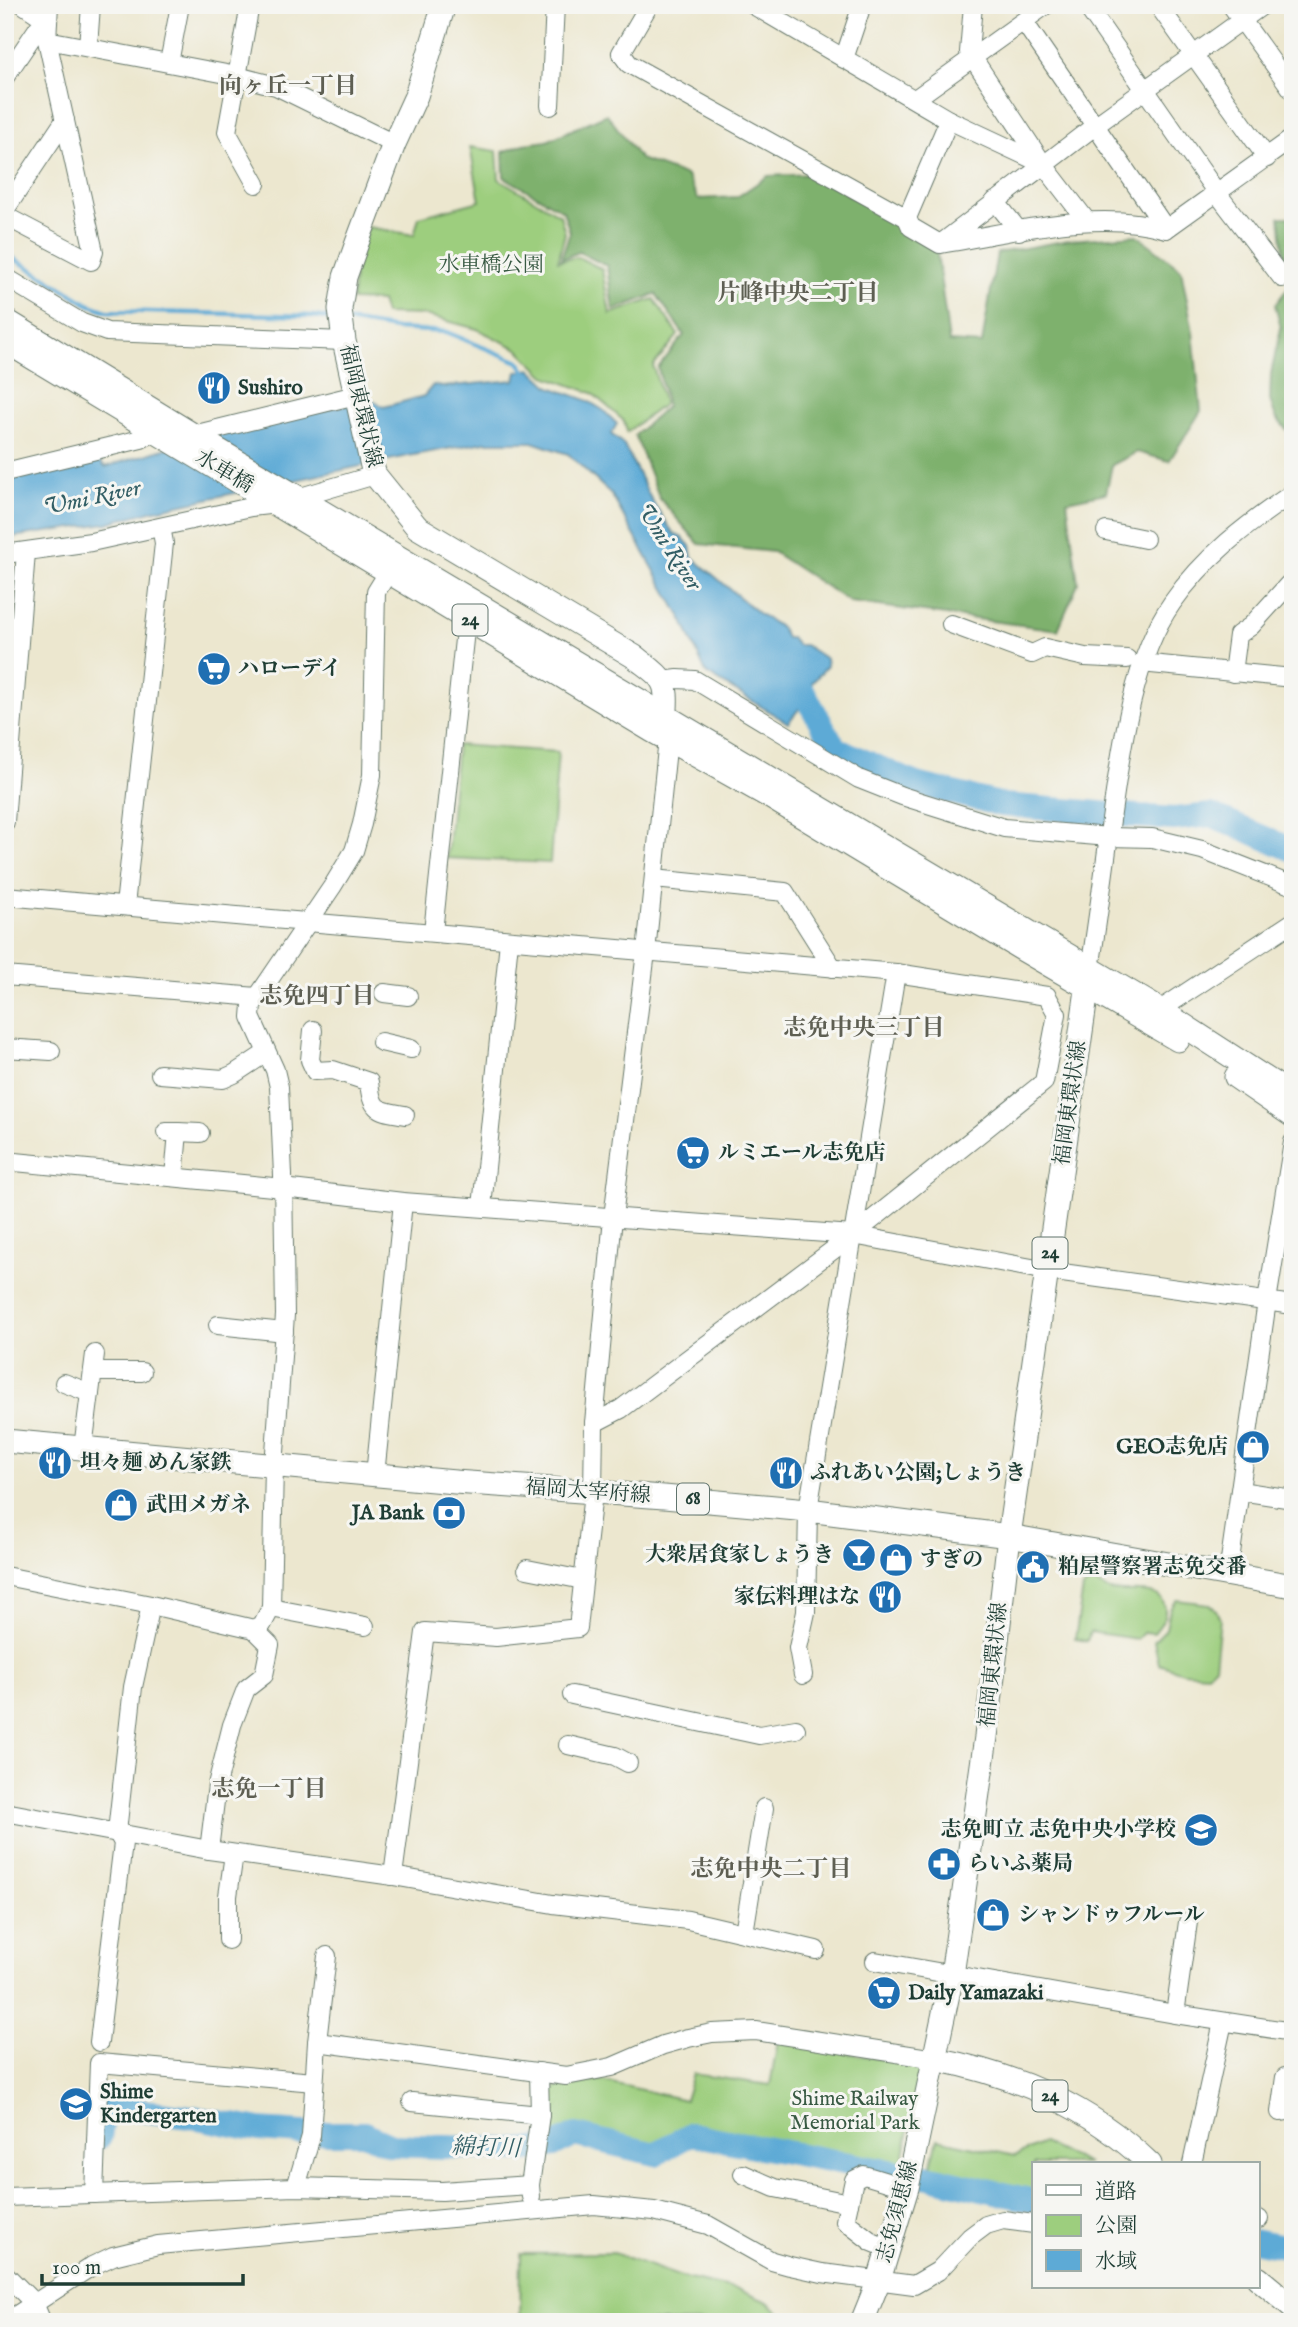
<svg xmlns="http://www.w3.org/2000/svg" width="1298" height="2327" font-family="'IM FELL English','Noto Serif JP',serif">
  <style>
    .green { fill: #9dce7e; stroke: #5e8659; stroke-width: 2 }
    .forest { fill: #7eb16d; stroke: #4e7750; stroke-width: 2 }
    .water { fill: #5daad6; stroke: #3e7485; stroke-width: 2 }
    .lines { fill: none; stroke-linecap: round; stroke-linejoin: round }
    .stream { stroke: #5daad6; stroke-width: 4.5 }
    .river { stroke: #5daad6; stroke-width: 24 }
    .minor-casing { stroke: #67786a; stroke-width: 20 }
    .major-casing { stroke: #67786a; stroke-width: 25 }
    .minor { stroke: #fff; stroke-width: 18 }
    .major { stroke: #fff; stroke-width: 23 }
    .labels { text-anchor: middle; dominant-baseline: central; stroke-width: 6; stroke-linejoin: round; paint-order: stroke }
    .shield { fill: #f6f6f2; stroke: #60746d; stroke-width: 2 }
    .shield-label { font-size: 19px; font-weight: bold; fill: #1f3d34 }
    .park-label { font-size: 21px; fill: #385a43; stroke: #f6f6f2 }
    .poi-label { font-size: 21px; font-weight: bold; fill: #1f3d34; stroke: #f6f6f2; text-anchor: start }
    .street-label { font-size: 21px; fill: #1f3d34; stroke: #f6f6f2 }
    .neighbourhood-label { font-size: 23px; font-weight: bold; fill: #5e5f53; stroke: #f6f6f2 }
    .water-label { font-size: 23px; font-style: italic; fill: #325e65; stroke: #f6f6f2 }
  </style>
  <rect width="100%" height="100%" fill="#f6f6f2"/>
  <filter id="ink" filterUnits="userSpaceOnUse"><feTurbulence type="fractalNoise" baseFrequency=".0143" numOctaves="2"/><feDisplacementMap in="SourceGraphic" scale="14" xChannelSelector="R" yChannelSelector="G"/><feConvolveMatrix kernelMatrix="1 2 1 2 8 2 1 2 1" color-interpolation-filters="sRGB"/></filter>
  <filter id="wash" filterUnits="userSpaceOnUse"><feTurbulence type="fractalNoise" baseFrequency=".00686" numOctaves="4" result="noise"/><feDisplacementMap in="SourceGraphic" scale="28" xChannelSelector="R" yChannelSelector="G"/><feGaussianBlur stdDeviation="1.57" result="paint"/><feColorMatrix in="noise" values="0 0 0 0 0 0 0 0 0 0 0 0 0 0 0 0 0 1.4 0 .05"/><feComposite in="paint" operator="in"/></filter>
  <g filter="url(#wash)">
    <rect width="100%" height="100%" fill="#ece7cf"/>
    <g class="green">
      <path d="M470,147l27,4 2,28 61,36 5,18 -7,28 20,-4 24,12 8,45 44,-15 24,36 -25,31 11,38 -37,28 -3,-11 -32,-28 -47,-17 -27,-27 -41,-20 -52,-14 -40,-1 -4,-13 -29,-1 2,-26 14,-47 46,8 5,-18 61,-16z"/>
      <path d="M457,745l101,7 -8,111 -103,-5z"/>
      <path d="M1090,1582c9,1 13,7 21,9 15,4 52,-7 54,17 1,10 -5,18 -11,25l-10,-1 -7,7 -47,-7 -3,9 -12,-2 8,-51z"/>
      <path d="M1177,1600l32,4 7,6 4,8 -5,48 -8,8 -24,-2 -24,-8 -5,-23 12,-12 4,-20z"/>
      <path d="M778,2041l144,25 -23,113 -211,-49 -34,22 -86,-18 -26,11 8,-57 49,-8 86,20 8,-26 77,11z"/>
      <path d="M938,2139l77,17 28,-13 45,21h-54v40l-107,-24z"/>
      <path d="M614,2253l70,25 55,12 29,12 22,20h-270l1,-68z"/>
    </g>
    <g class="forest">
      <path d="M607,114l33,45 47,17 11,23 39,-2 31,-21 45,-2 123,72 13,96 33,2 15,-91 72,-13 68,-5 44,34 12,63 8,79 -32,50 -32,-9 -25,13 -6,28 -39,8 11,82 -20,47 -208,-28 -77,-50 -74,-8 -39,-45 -25,-64 32,-29 -9,-38 26,-33 -28,-41 -43,16 -6,-44 -28,-14 -18,7 9,-27 -7,-21 -59,-34 -1,-25 21,-8 23,-3z"/>
      <path d="M1280,217h13v58l-8,-12z"/>
      <path d="M1293,281v148l-5,2 -12,-13 -6,-18 1,-26 10,-46 -6,-23z"/>
    </g>
    <path class="water" d="M531,369l19,18 36,13 17,10 14,14 -6,10 13,11 28,56 22,33 8,3 8,9 2,11 66,56 23,15 5,10h5l6,7h8l21,14 1,7 -17,19 -8,20 -14,18 -82,-50 -23,-52 -72,-127 -43,-40 -36,-12h-47l-82,15 -248,53 -48,13 -102,15v-59l93,-20 7,8 118,-36 123,-26 27,-4 11,6 40,-11 9,-11 9,2 73,-7 2,-8z"/>
    <g class="lines">
      <g class="stream">
        <path d="M5,253l83,51 19,7 205,5 23,3"/>
        <path d="M347,321l49,8 50,3 73,30 9,13"/>
      </g>
      <g class="river">
        <path d="M784,674l20,19 31,55 81,36 87,21 171,14 37,-4 82,35"/>
        <path d="M100,2137l5,-31 93,12 61,12 43,3h62l27,12 137,5 27,-5 21,-10 79,19 36,-20 190,36 50,7 103,24"/>
        <path d="M1258,2241l35,7"/>
      </g>
    </g>
  </g>
  <g filter="url(#ink)">
    <g class="lines">
      <g class="minor-casing">
        <g id="minor">
          <path d="M24,5l24,16"/>
          <path d="M250,5l-23,127 29,52"/>
          <path d="M649,5l-28,48 8,11 278,154 4,9 29,17c69,-11 158,-36 226,-15l127,-91"/>
          <path d="M753,5l196,115 94,44"/>
          <path d="M973,5l-4,47 74,112 43,56"/>
          <path d="M1086,5l131,188 65,85"/>
          <path d="M1158,5l109,153"/>
          <path d="M1231,5l62,86"/>
          <path d="M1024,22l142,207"/>
          <path d="M47,40l190,36 39,10 118,58"/>
          <path d="M88,47l3,-42"/>
          <path d="M844,59l18,-54"/>
          <path d="M169,63l11,-58"/>
          <path d="M5,77l33,-49 10,-7"/>
          <path d="M915,99l131,-94"/>
          <path d="M550,106l5,-101"/>
          <path d="M995,201l24,30"/>
          <path d="M5,210l60,-90"/>
          <path d="M5,216l86,45 3,-9 -47,-212 2,-35"/>
          <path d="M907,218l42,-98"/>
          <path d="M943,242l153,-117 167,-120"/>
          <path d="M5,277l77,46 25,9 237,9"/>
          <path d="M193,435l163,-40"/>
          <path d="M5,472l136,-33 14,-7"/>
          <path d="M1106,531l39,8"/>
          <path d="M5,554l86,-12 160,-35 26,-3 98,-29"/>
          <path d="M951,624l81,30 13,-6 40,9 42,2"/>
          <path d="M1141,663l152,15"/>
          <path d="M1233,673l5,-38 13,-9 37,-41 5,2"/>
          <path d="M663,681l15,-2 17,1 164,99 43,17 102,32 105,9 43,1 50,12 91,36"/>
          <path d="M5,822l21,-270"/>
          <path d="M654,879l131,13 48,76"/>
          <path d="M5,896l891,77 151,23 10,18 -13,68 -191,153 -232,174 -27,14"/>
          <path d="M125,906l39,-363 -3,-16"/>
          <path d="M433,932l32,-302 5,-10"/>
          <path d="M1090,970c7,-48 14,-95 20,-143 10,-69 21,-166 62,-224 32,-46 75,-79 121,-110"/>
          <path d="M5,976l252,21"/>
          <path d="M384,993l24,3"/>
          <path d="M1160,1010l133,-88"/>
          <path d="M313,1030l-3,30 5,11 18,-1 36,12c3,30 9,28 36,33"/>
          <path d="M381,1042l30,7"/>
          <path d="M5,1048l46,3"/>
          <path d="M160,1074l63,5 11,-5 32,-21"/>
          <path d="M166,1132h12l-4,45"/>
          <path d="M178,1132l22,1"/>
          <path d="M5,1161l278,27 120,14 450,33 195,36 245,34"/>
          <path d="M482,1207l27,-266"/>
          <path d="M218,1325l66,7"/>
          <path d="M93,1372h49"/>
          <path d="M64,1383l26,10"/>
          <path d="M83,1448l12,-94"/>
          <path d="M375,1475l28,-273"/>
          <path d="M1240,1491l53,8"/>
          <path d="M527,1569l56,11"/>
          <path d="M1228,1574l39,-273 26,-159"/>
          <path d="M5,1576l146,29 103,24 16,16 -6,30 -18,14 -14,36 -15,60 -8,65"/>
          <path d="M271,1608l94,18"/>
          <path d="M254,1629l8,-4 9,-17 3,-142 11,-151 -2,-140 -4,-88 -4,-17 -24,-53 1,-12 80,-118 22,-36 8,-27 10,-49 4,-183 13,-21"/>
          <path d="M803,1675l-5,-27 8,-36 2,-102 88,-537"/>
          <path d="M572,1695l187,40 37,-6"/>
          <path d="M568,1745l47,11 13,7"/>
          <path d="M5,1812l204,38 184,26 160,28 135,16 128,30"/>
          <path d="M393,1876l32,-244 71,5 82,-9 15,-135 1,-70 19,-206 33,-265 22,-213"/>
          <path d="M744,1933l20,-125"/>
          <path d="M228,1940v-44l6,-42"/>
          <path d="M875,1961l300,53 118,18"/>
          <path d="M1175,2014l13,-92"/>
          <path d="M99,2042l24,-199 -6,-11 16,-145 18,-82"/>
          <path d="M317,2042l249,34 46,-9 51,-22 25,-7 24,-5 44,-2 179,28"/>
          <path d="M1285,2077l-5,35 13,-2"/>
          <path d="M412,2102l128,13"/>
          <path d="M1192,2164l31,-142"/>
          <path d="M743,2174l32,14 74,15"/>
          <path d="M296,2187l15,-51 6,-94 10,-86"/>
          <path d="M94,2194l5,-131 215,19"/>
          <path d="M5,2197l291,-10 146,4 88,-6"/>
          <path d="M531,2197l-1,-12 10,-70 -1,-43"/>
          <path d="M1258,2219h1"/>
          <path d="M889,2249l-17,-7 -27,-21 9,-41 10,-5 43,13"/>
          <path d="M5,2274l29,29 8,19"/>
          <path d="M6,2322l86,-56 21,-10 45,-11 436,-40 60,6 54,14 64,36 18,5 32,7 92,12 24,-14 32,-34 16,-12 17,-5 31,4"/>
        </g>
      </g>
      <g class="major-casing">
        <g id="major">
          <path d="M444,5l-28,91 -22,48 -37,99 -12,34 -5,32 4,32 28,125 3,9 42,52 218,130c8,7 22,15 27,24 8,12 2,33 4,47"/>
          <path d="M5,320l198,121 957,569 133,86"/>
          <path d="M5,341l646,389 114,64 255,154 158,92"/>
          <path d="M1236,1077l57,39"/>
          <path d="M5,1441l450,41 209,15 144,13 201,26 284,50"/>
          <path d="M935,2059c82,16 154,47 215,105"/>
          <path d="M1258,2278l35,29"/>
          <path d="M862,2322l17,-42 28,-92 45,-213 34,-238 23,-201 80,-560"/>
        </g>
      </g>
      <use href="#minor" class="minor"/>
      <use href="#major" class="major"/>
    </g>
  </g>
  <defs>
    <g id="restaurant-disc" transform="scale(1.75)"><circle r="9.5" fill="#1f6fb2" stroke="#f6f6f2"/><path d="M-5-6h1v4h1v-4h1v4h1v-4h1v5L-1.5 .5V6h-2V.5L-5-1ZM5-6V6H3V1.5H1.5Q1.5-4 5-6Z" fill="#fff"/></g>
    <g id="supermarket-disc" transform="scale(1.75)"><circle r="9.5" fill="#1f6fb2" stroke="#f6f6f2"/><path d="M-6-5.5h2.5l.6 2H6L4.5 2H-2.5L-4.4-4H-6ZM-1.5 3.2a1.3 1.3 0 1 0 .1 0ZM3 3.2a1.3 1.3 0 1 0 .1 0Z" fill="#fff"/></g>
    <g id="shop-disc" transform="scale(1.75)"><circle r="9.5" fill="#1f6fb2" stroke="#f6f6f2"/><path d="M-5-2.5h2.3a2.7 3.5 0 0 1 5.4 0H5L5.5 6h-11ZM-1.5-2.5h3a1.5 2.3 0 0 0-3 0Z" fill="#fff"/></g>
    <g id="bank-disc" transform="scale(1.75)"><circle r="9.5" fill="#1f6fb2" stroke="#f6f6f2"/><path d="M-6-4H6V4H-6ZM0-2.3a2.3 2.3 0 1 0 0 4.6a2.3 2.3 0 1 0 0-4.6Z" fill="#fff"/></g>
    <g id="bar-disc" transform="scale(1.75)"><circle r="9.5" fill="#1f6fb2" stroke="#f6f6f2"/><path d="M-6-5H6L.8 .8V4.5H3.5V6h-7V4.5H-.8V.8Z" fill="#fff"/></g>
    <g id="civic-disc" transform="scale(1.75)"><circle r="9.5" fill="#1f6fb2" stroke="#f6f6f2"/><path d="M-.6-6.5H3V-4.5H.6V-3L4-1V1h2V6H-6V1h2V-1L-.6-3ZM-1.2 2.5V6h2.4V2.5Z" fill="#fff"/></g>
    <g id="school-disc" transform="scale(1.75)"><circle r="9.5" fill="#1f6fb2" stroke="#f6f6f2"/><path d="M0-5L7-2L0 1L-7-2ZM-4 1L0 2.5L4 1V4Q0 6-4 4Z" fill="#fff"/></g>
    <g id="pharmacy-disc" transform="scale(1.75)"><circle r="9.5" fill="#1f6fb2" stroke="#f6f6f2"/><path d="M-2-6h4v4h4v4h-4v4h-4v-4h-4v-4h4Z" fill="#fff"/></g>
  </defs>
  <g fill-rule="evenodd">
    <use href="#restaurant-disc" x="214" y="388"/>
    <use href="#supermarket-disc" x="214" y="669"/>
    <use href="#supermarket-disc" x="693" y="1153"/>
    <use href="#shop-disc" x="1253" y="1447"/>
    <use href="#restaurant-disc" x="55" y="1463"/>
    <use href="#restaurant-disc" x="786" y="1473"/>
    <use href="#shop-disc" x="121" y="1505"/>
    <use href="#bank-disc" x="449" y="1513"/>
    <use href="#bar-disc" x="859" y="1555"/>
    <use href="#shop-disc" x="896" y="1560"/>
    <use href="#civic-disc" x="1033" y="1567"/>
    <use href="#restaurant-disc" x="885" y="1597"/>
    <use href="#school-disc" x="1201" y="1830"/>
    <use href="#pharmacy-disc" x="944" y="1864"/>
    <use href="#shop-disc" x="993" y="1915"/>
    <use href="#supermarket-disc" x="884" y="1993"/>
    <use href="#school-disc" x="76" y="2104"/>
  </g>
  <g class="labels">
    <g class="shield">
      <rect x="452.5" y="604.5" width="35" height="31" rx="5"/>
      <rect x="1032.5" y="1237.5" width="35" height="31" rx="5"/>
      <rect x="677" y="1483.5" width="32" height="31" rx="5"/>
      <rect x="1032.5" y="2080.5" width="35" height="31" rx="5"/>
    </g>
    <g class="shield-label">
      <text x="470" y="620">24</text>
      <text x="1050" y="1253">24</text>
      <text x="693" y="1499">68</text>
      <text x="1050" y="2096">24</text>
    </g>
    <g class="park-label">
      <text x="491" y="265">水車橋公園</text>
      <text x="855" y="2099">Shime Railway<tspan x="855" dy="24">Memorial Park</tspan></text>
    </g>
    <g class="poi-label">
      <text x="238" y="388">Sushiro</text>
      <text x="238" y="669">ハローデイ</text>
      <text x="718" y="1153">ルミエール志免店</text>
      <text x="1228" y="1447" text-anchor="end">GEO志免店</text>
      <text x="80" y="1463">坦々麺 めん家鉄</text>
      <text x="810" y="1473">ふれあい公園;しょうき</text>
      <text x="146" y="1505">武田メガネ</text>
      <text x="424" y="1513" text-anchor="end">JA Bank</text>
      <text x="834" y="1555" text-anchor="end">大衆居食家しょうき</text>
      <text x="920" y="1560">すぎの</text>
      <text x="1058" y="1567">粕屋警察署志免交番</text>
      <text x="860" y="1597" text-anchor="end">家伝料理はな</text>
      <text x="1176" y="1830" text-anchor="end">志免町立 志免中央小学校</text>
      <text x="968" y="1864">らいふ薬局</text>
      <text x="1018" y="1915">シャンドゥフルール</text>
      <text x="908" y="1993">Daily Yamazaki</text>
      <text x="100" y="2092">Shime<tspan x="100" dy="24">Kindergarten</tspan></text>
    </g>
    <g class="street-label">
      <text transform="translate(360 406) rotate(77)">福岡東環状線</text>
      <text transform="translate(224 472) rotate(31)">水車橋</text>
      <text transform="translate(1071 1103) rotate(-82)">福岡東環状線</text>
      <text transform="translate(588 1492) rotate(4)">福岡太宰府線</text>
      <text transform="translate(994 1665) rotate(-84)">福岡東環状線</text>
      <text transform="translate(898 2212) rotate(-75)">志免須恵線</text>
    </g>
    <g class="neighbourhood-label">
      <text x="288" y="86">向ヶ丘一丁目</text>
      <text x="798" y="293">片峰中央二丁目</text>
      <text x="317" y="996">志免四丁目</text>
      <text x="864" y="1028">志免中央三丁目</text>
      <text x="269" y="1789">志免一丁目</text>
      <text x="771" y="1869">志免中央二丁目</text>
    </g>
    <g class="water-label">
      <text transform="translate(92 498) rotate(-12)">Umi River</text>
      <text transform="translate(669 547) rotate(57)">Umi River</text>
      <text transform="translate(486 2148) rotate(2)">綿打川</text>
    </g>
  </g>
  <rect width="1298" height="2327" fill="none" stroke="#f6f6f2" stroke-width="28"/>
  <rect x="1032" y="2162" width="228" height="126" fill="#f6f6f2" stroke="#a0aca6" stroke-width="2"/>
  <rect x="1046" y="2185" width="35" height="10" fill="#ffffff" stroke="#a0aca6" stroke-width="2"/>
  <text x="1095" y="2198" font-size="21" fill="#1f3d34">道路</text>
  <rect x="1046" y="2215" width="35" height="21" fill="#9dce7e" stroke="#a0aca6" stroke-width="2"/>
  <text x="1095" y="2232" font-size="21" fill="#1f3d34">公園</text>
  <rect x="1046" y="2250" width="35" height="21" fill="#5daad6" stroke="#a0aca6" stroke-width="2"/>
  <text x="1095" y="2268" font-size="21" fill="#1f3d34">水域</text>
  <path d="M42 2274v10h201v-10" fill="none" stroke="#1f3d34" stroke-width="3.5"/>
  <text x="52" y="2274" font-size="21" fill="#1f3d34" stroke="#f6f6f2" stroke-width="5" paint-order="stroke">100 m</text>
</svg>
